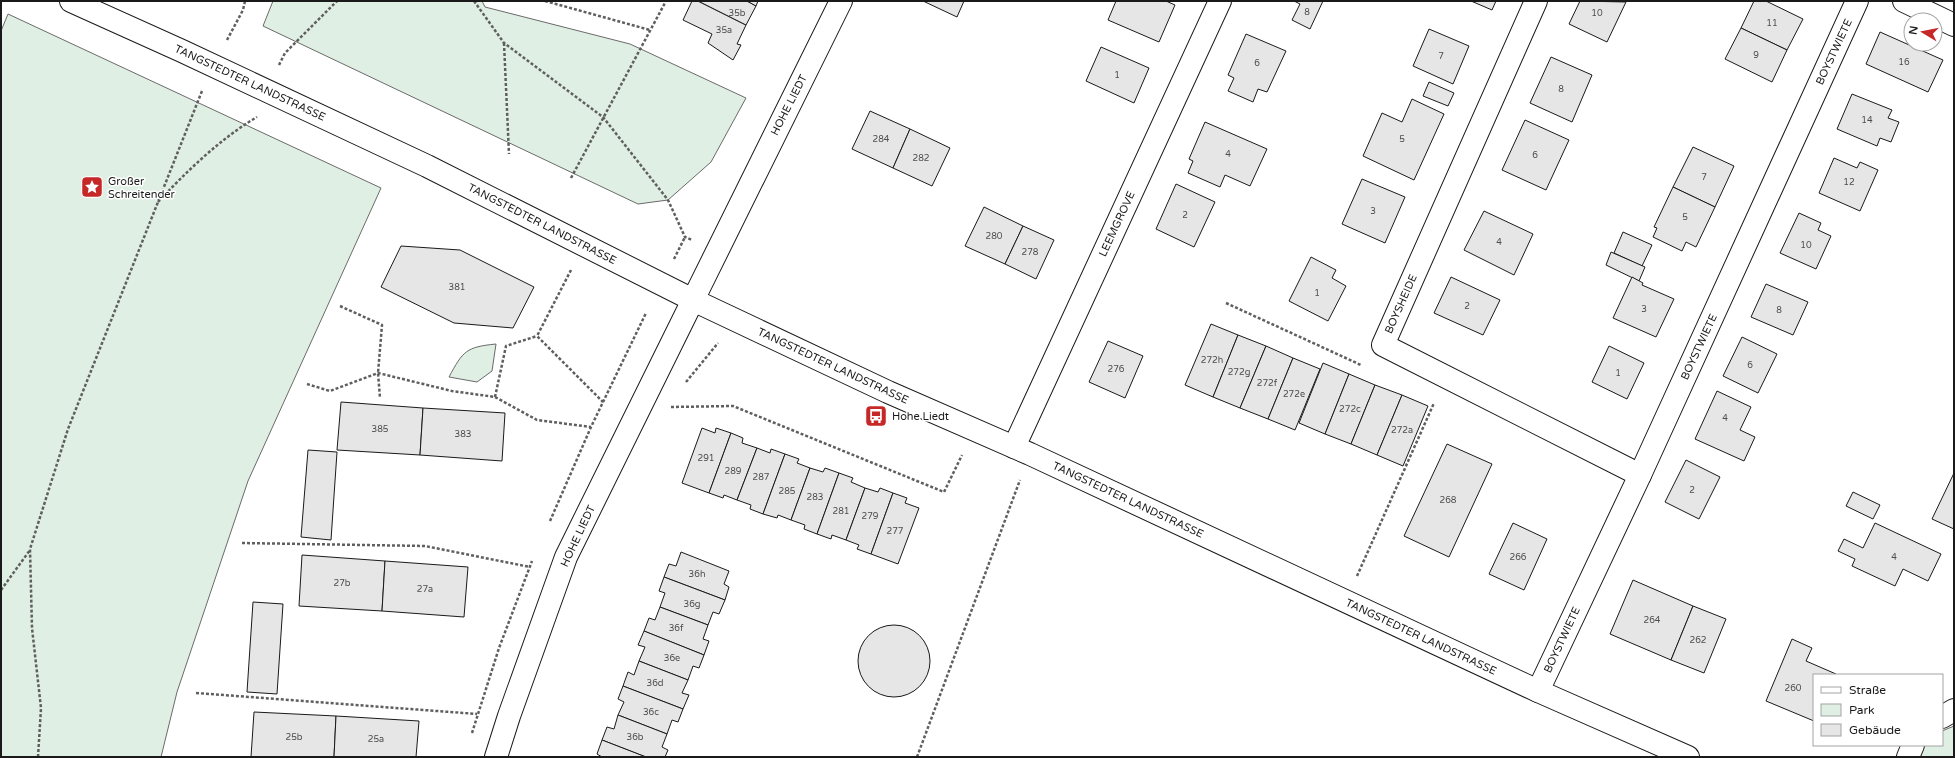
<svg xmlns="http://www.w3.org/2000/svg" width="1955" height="758" font-family="'Varela Round',sans-serif">
  <style>
    .green { fill: #e0efe3; stroke: #6a6a6a }
    .building { fill: #e6e6e6; stroke: #1a1a1a }
    .lines { fill: none; stroke-linecap: round; stroke-linejoin: round }
    .street-casing { stroke: #1a1a1a; stroke-width: 24 }
    .secondary-casing { stroke: #1a1a1a; stroke-width: 24 }
    .path { stroke: #5f5f5f; stroke-width: 2.5; stroke-dasharray: 3 2; stroke-linecap: butt }
    .street { stroke: #fff; stroke-width: 22 }
    .secondary { stroke: #fff; stroke-width: 22 }
    .labels { text-anchor: middle; dominant-baseline: central; stroke-width: 3; stroke-linejoin: round; paint-order: stroke }
    .number-label { font-size: 9px; fill: #4d4d4d }
    .street-label { font-size: 11px; fill: #1a1a1a; stroke: #fff }
    .poi-label { font-size: 11px; fill: #1a1a1a; stroke: #fff; text-anchor: start }
  </style>
  <rect width="100%" height="100%" fill="#fff"/>
  <g class="green">
    <path d="M273,1h209l3,6 145,37 116,54 -35,64 -43,38 -30,4 -375,-178z"/>
    <path d="M8,14l373,174 -133,293 -71,211 -16,65h-160v-726z"/>
    <path d="M496,344l-4,27 -15,11 -28,-5c14,-26 17,-30 47,-33z"/>
    <path d="M1954,726v31h-36l5,-12h19v-14z"/>
  </g>
  <g class="building">
    <path d="M692,1h6l48,24 -9,19 4,1 -8,15 -25,-17 4,-9 -29,-14z"/>
    <path d="M698,1h49l9,5 -10,19z"/>
    <path d="M747,1h11l-2,5z"/>
    <path d="M923,1h41l-7,16z"/>
    <path d="M1116,1h50l9,4 -16,37 -51,-22z"/>
    <path d="M1294,1h29l-13,28 -18,-9 8,-16z"/>
    <path d="M1471,1h25l-4,9z"/>
    <path d="M1580,1l46,1 -19,40 -38,-18z"/>
    <path d="M1754,1h12l37,18 -16,31 -46,-22z"/>
    <path d="M1741,28l46,22 -15,32 -47,-23z"/>
    <path d="M1429,29l40,17 -16,38 -40,-18z"/>
    <path d="M1880,32l63,28 -15,32 -62,-28z"/>
    <path d="M1246,34l40,17 -19,41 -9,-3 -5,13 -25,-11 6,-13 -6,-3z"/>
    <path d="M1101,47l48,21 -15,35 -48,-22z"/>
    <path d="M1551,57l41,18 -20,47 -42,-19z"/>
    <path d="M1429,82l25,11 -6,13 -25,-10z"/>
    <path d="M1852,94l40,16 -4,8 11,4 -8,20 -11,-4 -3,8 -40,-17z"/>
    <path d="M1412,99l32,15 -30,66 -51,-24 19,-43 20,9z"/>
    <path d="M870,111l40,18 -17,39 -41,-19z"/>
    <path d="M1525,120l44,20 -23,50 -44,-20z"/>
    <path d="M1205,122l62,27 -17,37 -25,-11 -5,12 -32,-14 5,-12 -4,-2z"/>
    <path d="M910,129l40,19 -18,38 -39,-18z"/>
    <path d="M1693,147l41,19 -19,41 -42,-20z"/>
    <path d="M1834,158l23,10 3,-6 18,8 -18,41 -41,-18z"/>
    <path d="M1362,179l43,18 -20,46 -43,-19z"/>
    <path d="M1176,184l39,18 -21,45 -38,-18z"/>
    <path d="M1673,187l42,20 -19,40 -10,-5 -4,9 -29,-14 4,-9 -3,-1z"/>
    <path d="M984,207l39,19 -18,38 -40,-18z"/>
    <path d="M1484,211l49,23 -19,41 -50,-25z"/>
    <path d="M1799,213l22,10 -3,7 13,6 -15,33 -36,-16z"/>
    <path d="M1023,226l31,14 -18,39 -31,-15z"/>
    <path d="M1623,232l29,13 -10,21 -28,-13z"/>
    <path d="M401,246l59,4 74,37 -21,41 -59,-5 -73,-36z"/>
    <path d="M1611,252l34,15 -6,14 -33,-16z"/>
    <path d="M1311,257l25,13 -4,8 14,8 -18,35 -39,-20z"/>
    <path d="M1451,277l49,23 -17,35 -49,-22z"/>
    <path d="M1632,277l11,6 -1,2 32,14 -18,38 -43,-19z"/>
    <path d="M1766,284l42,18 -15,33 -42,-18z"/>
    <path d="M1211,324l27,11 -25,62 -28,-12z"/>
    <path d="M1238,335l28,11 -26,62 -27,-11z"/>
    <path d="M1742,337l35,17 -19,39 -35,-17z"/>
    <path d="M1108,341l35,15 -18,42 -36,-16z"/>
    <path d="M1266,346l27,12 -25,61 -28,-11z"/>
    <path d="M1609,346l35,17 -17,36 -35,-17z"/>
    <path d="M1293,358l27,11 -25,61 -27,-11z"/>
    <path d="M1323,363l26,11 -24,60 -26,-11z"/>
    <path d="M1349,374l26,11 -24,59 -26,-10z"/>
    <path d="M1375,385l27,10 -25,60 -26,-11z"/>
    <path d="M1717,391l34,16 -11,23 15,7 -11,24 -49,-22z"/>
    <path d="M1402,395l26,11 -25,60 -26,-11z"/>
    <path d="M341,402l82,6 -3,47 -83,-5z"/>
    <path d="M423,408l82,5 -3,48 -82,-6z"/>
    <path d="M702,428l13,5 1,-5 15,5 -22,60 -27,-10z"/>
    <path d="M731,433l12,5 -1,5 15,5 -20,52 -13,-5 -1,3 -14,-5z"/>
    <path d="M1447,444l45,20 -43,93 -45,-21z"/>
    <path d="M757,448l13,5 1,-4 14,5 -22,60 -13,-5 1,-4 -14,-5z"/>
    <path d="M308,450l29,2 -6,88 -30,-3z"/>
    <path d="M785,454l14,5 -2,4 13,5 -19,52 -13,-5 -1,3 -14,-4z"/>
    <path d="M1686,460l34,17 -21,42 -34,-17z"/>
    <path d="M810,468l13,4 2,-4 14,5 -22,61 -13,-5 1,-4 -14,-5z"/>
    <path d="M839,473l14,5 -2,4 14,6 -19,52 -14,-5 -1,4 -14,-5z"/>
    <path d="M1954,473v56l-22,-10z"/>
    <path d="M865,488l13,4 2,-4 13,5 -22,61 -14,-5 2,-4 -13,-5z"/>
    <path d="M1853,492l27,13 -7,14 -27,-13z"/>
    <path d="M893,493l14,5 -2,5 14,5 -21,56 -27,-10z"/>
    <path d="M1513,523l34,16 -23,51 -35,-16z"/>
    <path d="M1875,523l66,31 -13,27 -25,-12 -8,17 -43,-20 3,-7 -17,-8 6,-12 19,9z"/>
    <path d="M681,552l48,19 -5,13 5,3 -4,13 -61,-23 5,-13 7,2z"/>
    <path d="M302,555l83,6 -3,50 -83,-5z"/>
    <path d="M385,561l83,6 -4,50 -82,-6z"/>
    <path d="M664,577l61,23 -6,14 -6,-2 -5,13 -48,-18 5,-14 -6,-2z"/>
    <path d="M1633,580l60,26 -22,54 -61,-26z"/>
    <path d="M253,602l30,2 -6,90 -30,-2z"/>
    <path d="M1693,606l33,13 -22,54 -33,-13z"/>
    <path d="M660,607l48,18 -5,14 6,2 -5,14 -60,-24 5,-13 6,2z"/>
    <circle cx="894" cy="661" r="36"/>
    <path d="M644,631l60,24 -5,13 -6,-2 -5,14 -49,-19 6,-14 -7,-2z"/>
    <path d="M1792,639l20,9 -6,13 30,13v1h-22v46l-48,-20z"/>
    <path d="M639,661l49,19 -6,13 7,2 -6,14 -60,-23 5,-14 6,3z"/>
    <path d="M623,686l60,23 -5,13 -6,-2 -5,14 -49,-19 6,-13 -6,-3z"/>
    <path d="M254,712l82,4 -2,41h-83z"/>
    <path d="M618,715l49,19 -5,13 6,3 -3,7h-19l-44,-17 5,-13 7,2z"/>
    <path d="M336,716l83,5 -3,36h-82z"/>
    <path d="M602,740l44,17h-44l-5,-3z"/>
  </g>
  <g class="lines">
    <g class="street-casing">
      <g id="street">
        <path d="M1536,1l-153,344 257,130"/>
        <path d="M1904,1l50,24"/>
        <path d="M693,300l148,-299"/>
        <path d="M1014,447l206,-446"/>
        <path d="M1538,691l102,-216 217,-474"/>
        <path d="M1942,717l12,-7"/>
        <path d="M1908,757l5,-12"/>
      </g>
    </g>
    <g class="secondary-casing">
      <g id="secondary">
        <path d="M71,1l111,50 245,115 266,134 195,92 142,62 508,237 150,66"/>
        <path d="M496,757l13,-41 57,-159 127,-257"/>
      </g>
    </g>
    <g class="path">
      <path d="M474,1l30,42 99,74 65,83 17,37 7,3"/>
      <path d="M545,1l105,29"/>
      <path d="M227,40l16,-30 2,-9"/>
      <path d="M504,43l5,111"/>
      <path d="M279,65l6,-12 52,-52"/>
      <path d="M571,178l95,-177"/>
      <path d="M158,202c28,-30 63,-64 99,-85"/>
      <path d="M674,259l11,-22"/>
      <path d="M571,270l-34,66 66,66"/>
      <path d="M1226,303l135,62"/>
      <path d="M340,306l42,19 -4,48 2,25"/>
      <path d="M686,382l32,-39"/>
      <path d="M307,384l23,7 48,-18 74,18 43,6 42,23 54,7"/>
      <path d="M495,397l11,-51 31,-10"/>
      <path d="M671,407l62,-1 211,86 18,-37"/>
      <path d="M550,521l41,-94 55,-114"/>
      <path d="M242,543l183,3 105,21"/>
      <path d="M1357,576l77,-173"/>
      <path d="M1,590l29,-40"/>
      <path d="M196,693l281,21"/>
      <path d="M472,733l27,-85 33,-87"/>
      <path d="M38,757l3,-49 -9,-80 -2,-79 38,-120 134,-338"/>
      <path d="M917,757l103,-277"/>
    </g>
    <use href="#street" class="street"/>
    <use href="#secondary" class="secondary"/>
  </g>
  <defs>
    <g id="sight-square" transform="scale(1.15)"><rect x="-9" y="-9" width="18" height="18" rx="4" fill="#c62828" stroke="#fff"/><path d="M0-6L1.8-2.2L6-1.7L2.9 1.2L3.7 5.4L0 3.3L-3.7 5.4L-2.9 1.2L-6-1.7L-1.8-2.2Z" fill="#fff"/></g>
    <g id="bus-square" transform="scale(1.15)"><rect x="-9" y="-9" width="18" height="18" rx="4" fill="#c62828" stroke="#fff"/><path d="M-5-6H5V4H4V6H2V4H-2V6H-4V4H-5ZM-3.5-4V0h7V-4ZM-3.5 1.2v1.5H-2V1.2ZM2 1.2v1.5H3.5V1.2Z" fill="#fff"/></g>
  </defs>
  <g fill-rule="evenodd">
    <use href="#sight-square" x="92" y="187"/>
    <use href="#bus-square" x="876" y="416"/>
  </g>
  <g class="labels">
    <g class="number-label">
      <text x="1307" y="12">8</text>
      <text x="737" y="13">35b</text>
      <text x="1597" y="13">10</text>
      <text x="1772" y="23">11</text>
      <text x="724" y="30">35a</text>
      <text x="1756" y="55">9</text>
      <text x="1441" y="56">7</text>
      <text x="1904" y="62">16</text>
      <text x="1257" y="63">6</text>
      <text x="1117" y="75">1</text>
      <text x="1561" y="89">8</text>
      <text x="1867" y="120">14</text>
      <text x="881" y="139">284</text>
      <text x="1402" y="139">5</text>
      <text x="1228" y="154">4</text>
      <text x="1535" y="155">6</text>
      <text x="921" y="158">282</text>
      <text x="1704" y="177">7</text>
      <text x="1849" y="182">12</text>
      <text x="1373" y="211">3</text>
      <text x="1185" y="215">2</text>
      <text x="1685" y="217">5</text>
      <text x="994" y="236">280</text>
      <text x="1499" y="242">4</text>
      <text x="1806" y="245">10</text>
      <text x="1030" y="252">278</text>
      <text x="457" y="287">381</text>
      <text x="1317" y="293">1</text>
      <text x="1467" y="306">2</text>
      <text x="1644" y="309">3</text>
      <text x="1779" y="310">8</text>
      <text x="1212" y="360">272h</text>
      <text x="1750" y="365">6</text>
      <text x="1116" y="369">276</text>
      <text x="1239" y="372">272g</text>
      <text x="1618" y="373">1</text>
      <text x="1267" y="383">272f</text>
      <text x="1294" y="394">272e</text>
      <text x="1350" y="409">272c</text>
      <text x="1725" y="418">4</text>
      <text x="380" y="429">385</text>
      <text x="1402" y="430">272a</text>
      <text x="463" y="434">383</text>
      <text x="706" y="458">291</text>
      <text x="733" y="471">289</text>
      <text x="761" y="477">287</text>
      <text x="1692" y="490">2</text>
      <text x="787" y="491">285</text>
      <text x="815" y="497">283</text>
      <text x="1448" y="500">268</text>
      <text x="841" y="511">281</text>
      <text x="870" y="516">279</text>
      <text x="895" y="531">277</text>
      <text x="1518" y="557">266</text>
      <text x="1894" y="557">4</text>
      <text x="697" y="574">36h</text>
      <text x="342" y="583">27b</text>
      <text x="425" y="589">27a</text>
      <text x="692" y="604">36g</text>
      <text x="1652" y="620">264</text>
      <text x="676" y="628">36f</text>
      <text x="1698" y="640">262</text>
      <text x="672" y="658">36e</text>
      <text x="655" y="683">36d</text>
      <text x="1793" y="688">260</text>
      <text x="651" y="712">36c</text>
      <text x="294" y="737">25b</text>
      <text x="635" y="737">36b</text>
      <text x="376" y="739">25a</text>
    </g>
    <g class="street-label">
      <text transform="translate(1834 52) rotate(-65)">BOYSTWIETE</text>
      <text transform="translate(250 83) rotate(25)">TANGSTEDTER LANDSTRASSE</text>
      <text transform="translate(789 105) rotate(-63)">HOHE LIEDT</text>
      <text transform="translate(542 224) rotate(27)">TANGSTEDTER LANDSTRASSE</text>
      <text transform="translate(1117 224) rotate(-65)">LEEMGROVE</text>
      <text transform="translate(1401 304) rotate(-66)">BOYSHEIDE</text>
      <text transform="translate(1699 347) rotate(-65)">BOYSTWIETE</text>
      <text transform="translate(833 366) rotate(25)">TANGSTEDTER LANDSTRASSE</text>
      <text transform="translate(1128 500) rotate(25)">TANGSTEDTER LANDSTRASSE</text>
      <text transform="translate(578 536) rotate(-65)">HOHE LIEDT</text>
      <text transform="translate(1421 637) rotate(25)">TANGSTEDTER LANDSTRASSE</text>
      <text transform="translate(1562 640) rotate(-65)">BOYSTWIETE</text>
    </g>
    <g class="poi-label">
      <text x="108" y="181">Großer<tspan x="108" dy="13">Schreitender</tspan></text>
      <text x="892" y="416">Hohe Liedt</text>
    </g>
  </g>
  <rect width="1955" height="758" fill="none" stroke="#1a1a1a" stroke-width="4"/>
  <rect x="1813" y="674" width="130" height="72" fill="#ffffff" stroke="#a3a3a3"/>
  <rect x="1821" y="687" width="20" height="6" fill="#ffffff" stroke="#a3a3a3"/>
  <text x="1849" y="694" font-size="12" fill="#1a1a1a">Straße</text>
  <rect x="1821" y="704" width="20" height="12" fill="#e0efe3" stroke="#a3a3a3"/>
  <text x="1849" y="714" font-size="12" fill="#1a1a1a">Park</text>
  <rect x="1821" y="724" width="20" height="12" fill="#e6e6e6" stroke="#a3a3a3"/>
  <text x="1849" y="734" font-size="12" fill="#1a1a1a">Gebäude</text>
  <g transform="translate(1923 32) rotate(280)"><circle r="19" fill="#ffffff" stroke="#a3a3a3"/>
  <path d="M0-3L7 15L0 10L-7 15Z" fill="#c62828"/>
  <text y="-6" font-size="11" font-weight="bold" text-anchor="middle" fill="#1a1a1a">N</text>
  </g>
</svg>
